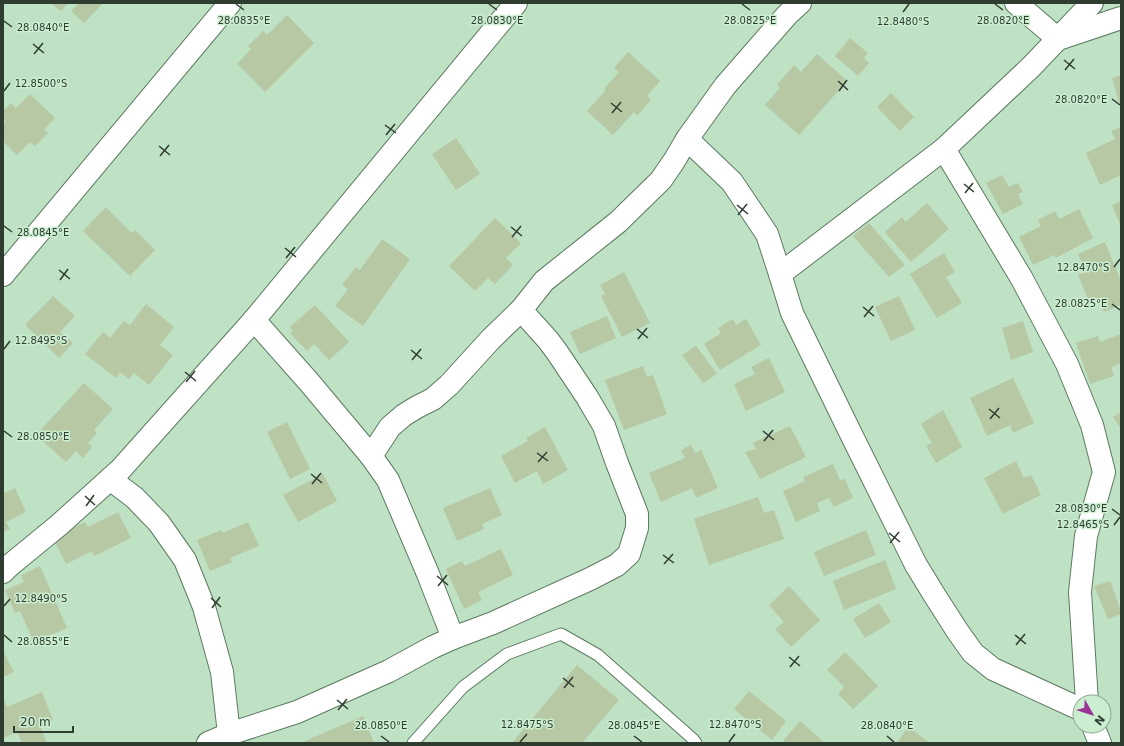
<svg xmlns="http://www.w3.org/2000/svg" width="1124" height="746" font-family="'DejaVu Sans',sans-serif">
  <style>
    .building { fill: #b7c8a4 }
    .lines { fill: none; stroke-linecap: round; stroke-linejoin: round }
    .lane-casing { stroke: #5c7a60; stroke-width: 13 }
    .street-casing { stroke: #5c7a60; stroke-width: 24 }
    .lane { stroke: #fff; stroke-width: 11 }
    .street { stroke: #fff; stroke-width: 22 }
    .ticks { fill: none; stroke: #2f3d31; stroke-width: 1.5 }
    .ticks-label { font-size: 10px; text-anchor: middle; fill: #2f3d31; stroke: #cceed0; stroke-width: 3; stroke-linejoin: round; paint-order: stroke }
  </style>
  <rect width="100%" height="100%" fill="#bfe1c4"/>
  <g class="building">
    <path d="M51,3h17l-7,8z"/>
    <path d="M79,3h24l-19,20 -13,-12z"/>
    <path d="M287,15l27,28 -49,49 -28,-28 14,-15 -3,-3 15,-15 4,4z"/>
    <path d="M850,38l18,15 -4,5 5,5 -11,13 -23,-20z"/>
    <path d="M628,52l32,29 -13,15 4,4 -14,16 -3,-4 -21,23 -26,-24 19,-21 -2,-1 15,-17 -5,-4z"/>
    <path d="M817,54l30,27 -48,54 -34,-30 15,-17 -3,-3 17,-20 7,7z"/>
    <path d="M1121,75v34l-9,-31z"/>
    <path d="M891,93l23,24 -14,14 -23,-24z"/>
    <path d="M30,94l25,24 -11,11 4,4 -13,13 -5,-4 -13,13 -14,-14v-17l3,-3 -3,-3v-7l8,-8 5,5z"/>
    <path d="M1121,127v48l-21,10 -14,-32 29,-14 -4,-8z"/>
    <path d="M456,138l24,36 -24,16 -24,-36z"/>
    <path d="M1002,175l7,12 9,-4 5,9 -5,2 5,10 -20,10 -17,-31z"/>
    <path d="M1121,201v26l-9,-22z"/>
    <path d="M927,203l22,26 -38,33 -26,-30 17,-15 4,5z"/>
    <path d="M106,207l26,26 3,-3 20,20 -25,26 -47,-45z"/>
    <path d="M1079,209l14,29 -37,20 -2,-3 -21,10 -14,-28 22,-11 -3,-6 17,-9 4,8z"/>
    <path d="M495,218l26,25 -15,15 7,7 -18,19 -7,-6 -13,13 -26,-25z"/>
    <path d="M869,223l36,42 -16,12 -36,-41z"/>
    <path d="M382,239l28,20 -47,67 -28,-20 13,-17 -6,-4 14,-18 4,3z"/>
    <path d="M1105,242l16,39v24l-17,7 -6,-14 -9,4 -11,-27 8,-3 -8,-18z"/>
    <path d="M944,253l11,19 -9,5 16,26 -25,15 -27,-44z"/>
    <path d="M624,272l26,51 -28,14 -21,-41 4,-2 -5,-9z"/>
    <path d="M53,296l22,20 -15,16 13,11 -14,15 -34,-33z"/>
    <path d="M899,296l16,34 -24,11 -16,-34z"/>
    <path d="M146,304l28,23 -14,18 13,10 -24,30 -15,-12 -5,6 -9,-7 -4,6 -31,-24 18,-22 7,6 14,-17 6,4z"/>
    <path d="M315,305l34,37 -20,18 -15,-16 -7,7 -17,-18 3,-2 -3,-4z"/>
    <path d="M607,316l9,22 -36,16 -10,-22z"/>
    <path d="M733,319l3,6 10,-6 15,26 -41,25 -16,-26 17,-11 -3,-5z"/>
    <path d="M1023,321l10,31 -22,8 -9,-32z"/>
    <path d="M1121,334v29l-10,4 3,9 -24,8 -14,-41 22,-7 2,6z"/>
    <path d="M696,346l21,28 -14,9 -21,-28z"/>
    <path d="M769,358l16,34 -39,19 -12,-27 21,-10 -4,-7z"/>
    <path d="M643,366l4,11 6,-2 14,39 -43,16 -19,-50z"/>
    <path d="M1013,378l21,45 -21,10 -3,-8 -23,11 -17,-38z"/>
    <path d="M84,383l29,26 -19,21 3,3 -9,10 4,4 -9,11 -7,-7 -10,11 -30,-27z"/>
    <path d="M943,410l19,37 -26,16 -10,-17 6,-3 -11,-19z"/>
    <path d="M1121,412v17l-8,-12z"/>
    <path d="M287,422l23,47 -20,10 -23,-47z"/>
    <path d="M790,426l16,31 -46,22 -15,-27 11,-3 -3,-6z"/>
    <path d="M545,427l23,43 -25,14 -6,-13 -22,12 -14,-27 27,-15 -2,-3z"/>
    <path d="M691,445l4,8 6,-3 17,38 -22,10 -4,-10 -31,14 -12,-29 36,-15 -4,-8z"/>
    <path d="M1016,461l8,17 7,-3 10,20 -38,19 -19,-36z"/>
    <path d="M833,464l7,16 5,-1 8,19 -19,9 -5,-9 -12,5 3,8 -24,11 -13,-31 22,-10 -2,-4z"/>
    <path d="M323,474l14,27 -39,21 -15,-27z"/>
    <path d="M15,488l11,24 -20,10 4,7 -7,3v-38z"/>
    <path d="M490,488l12,27 -20,9 2,5 -27,12 -14,-33z"/>
    <path d="M758,497l6,16 10,-3 10,29 -75,26 -15,-46z"/>
    <path d="M118,512l13,26 -37,18 -2,-5 -26,13 -13,-26 32,-16 3,5z"/>
    <path d="M248,522l11,24 -29,12 2,4 -22,9 -13,-31 24,-10 2,3z"/>
    <path d="M866,530l10,25 -52,21 -10,-24z"/>
    <path d="M501,549l12,26 -35,17 4,8 -18,9 -18,-40 16,-8 3,5z"/>
    <path d="M885,560l11,29 -52,21 -11,-29z"/>
    <path d="M40,566l27,62 -33,14 -14,-31 -5,2 -10,-23 19,-8 -3,-7z"/>
    <path d="M1110,581l11,30v3l-13,5 -14,-33z"/>
    <path d="M789,586l31,34 -29,27 -16,-18 9,-7 -15,-17z"/>
    <path d="M879,603l12,19 -26,16 -12,-19z"/>
    <path d="M3,651l11,21 -11,5z"/>
    <path d="M845,652l33,34 -25,23 -15,-15 6,-7 -17,-17z"/>
    <path d="M577,665l42,35 -37,43h-70z"/>
    <path d="M749,691l37,30 -14,19 -38,-31z"/>
    <path d="M42,692l11,28 -13,6 7,17h-25l-5,-11 -14,6v-41l4,10z"/>
    <path d="M363,716l11,27h-69v-2z"/>
    <path d="M800,721l25,22h-39l-3,-2z"/>
    <path d="M908,727l22,16h-33z"/>
  </g>
  <g class="lines">
    <g class="lane-casing">
      <path id="lane" d="M413,743l50,-56 44,-33 54,-20 37,21 95,84 3,4"/>
    </g>
    <g class="street-casing">
      <g id="street">
        <path d="M1016,3l42,36 63,-21"/>
        <path d="M687,139l45,43 35,52 13,40 164,-125 87,-82 61,-64"/>
        <path d="M944,149l78,130 45,85 25,61 12,47 -18,64 -6,56 7,110"/>
        <path d="M780,274l12,39 59,121 65,131 19,31 23,36 15,21 20,16 87,40"/>
        <path d="M3,275l227,-272"/>
        <path d="M254,320l55,62 62,74 19,-29 14,-12 13,-8 16,-8 16,-14 42,-46 30,-29 23,-29 74,-59 43,-42 13,-19 13,-22 38,-53 62,-71 13,-12"/>
        <path d="M371,456l17,24 40,94 25,64 40,-15 97,-44 27,-14 12,-11 8,-26v-14l-20,-51 -13,-37 -17,-29 -30,-45 -9,-12 -27,-30"/>
        <path d="M110,479l25,19 24,25 26,37 19,47 18,65 7,62"/>
        <path d="M3,572l6,-6 50,-41 61,-55 134,-150 262,-317"/>
        <path d="M1093,726l7,17"/>
        <path d="M208,743l21,-9 68,-22 92,-41 44,-24 20,-9"/>
      </g>
    </g>
    <use href="#lane" class="lane"/>
    <use href="#street" class="street"/>
  </g>
  <path class="ticks" d="M236,4l8,6M489,4l8,6M742,4l8,6M995,4l8,6M903,12l6,-8M4,21l8,6M33,44l11,9M34,54l9,-11M1064,60l11,9M1065,70l9,-11M838,81l10,9M4,91l6,-8M839,91l8,-11M1112,99l8,6M611,103l11,9M612,113l9,-11M385,125l11,8M386,135l9,-11M159,146l11,9M160,156l9,-11M964,184l10,8M965,193l8,-10M737,205l11,9M738,215l9,-11M4,226l8,6M511,227l11,9M512,237l9,-11M285,248l11,9M286,258l9,-11M1114,267l6,-8M59,270l11,9M60,280l8,-11M1112,304l8,6M863,307l11,9M864,317l9,-11M637,329l11,9M638,339l9,-11M4,349l6,-8M411,350l11,9M412,360l9,-11M185,372l11,9M186,382l9,-11M989,409l11,9M990,419l9,-11M4,431l8,6M763,431l11,9M764,441l9,-11M537,453l11,8M538,462l9,-10M311,474l11,9M312,484l9,-11M85,496l10,9M86,506l8,-11M1112,509l8,6M1114,525l6,-8M889,533l11,9M890,543l9,-11M663,555l11,8M664,564l9,-10M437,576l11,9M438,586l9,-11M211,598l10,9M4,606l6,-7M212,608l8,-11M4,635l8,7M1015,635l11,9M1016,645l9,-11M789,657l11,9M790,667l9,-11M563,678l11,9M564,688l9,-11M337,700l11,9M338,710l9,-11M381,736l8,6M634,736l8,6M887,736l7,6M520,742l7,-8M729,742l6,-8"/>
  <g class="ticks-label">
    <text x="244" y="24">28.0835°E</text>
    <text x="497" y="24">28.0830°E</text>
    <text x="750" y="24">28.0825°E</text>
    <text x="1003" y="24">28.0820°E</text>
    <text x="903" y="25">12.8480°S</text>
    <text x="43" y="31">28.0840°E</text>
    <text x="41" y="87">12.8500°S</text>
    <text x="1081" y="103">28.0820°E</text>
    <text x="43" y="236">28.0845°E</text>
    <text x="1083" y="271">12.8470°S</text>
    <text x="1081" y="307">28.0825°E</text>
    <text x="41" y="344">12.8495°S</text>
    <text x="43" y="440">28.0850°E</text>
    <text x="1081" y="512">28.0830°E</text>
    <text x="1083" y="528">12.8465°S</text>
    <text x="41" y="602">12.8490°S</text>
    <text x="43" y="645">28.0855°E</text>
    <text x="527" y="728">12.8475°S</text>
    <text x="735" y="728">12.8470°S</text>
    <text x="381" y="729">28.0850°E</text>
    <text x="634" y="729">28.0845°E</text>
    <text x="887" y="729">28.0840°E</text>
  </g>
  <rect width="1124" height="746" fill="none" stroke="#2f3d31" stroke-width="8"/>
  <g transform="translate(1092 714) rotate(129)"><circle r="19" fill="#cceed0" stroke="#8da790"/>
  <path d="M0-3L7 15L0 10L-7 15Z" fill="#993397"/>
  <text y="-6" font-size="11" font-weight="bold" text-anchor="middle" fill="#2f3d31">N</text>
  </g>
  <path d="M14 726v6h59v-6" fill="none" stroke="#2f3d31" stroke-width="2"/>
  <text x="20" y="726" font-size="12" fill="#2f3d31" stroke="#cceed0" stroke-width="3" paint-order="stroke">20 m</text>
</svg>
